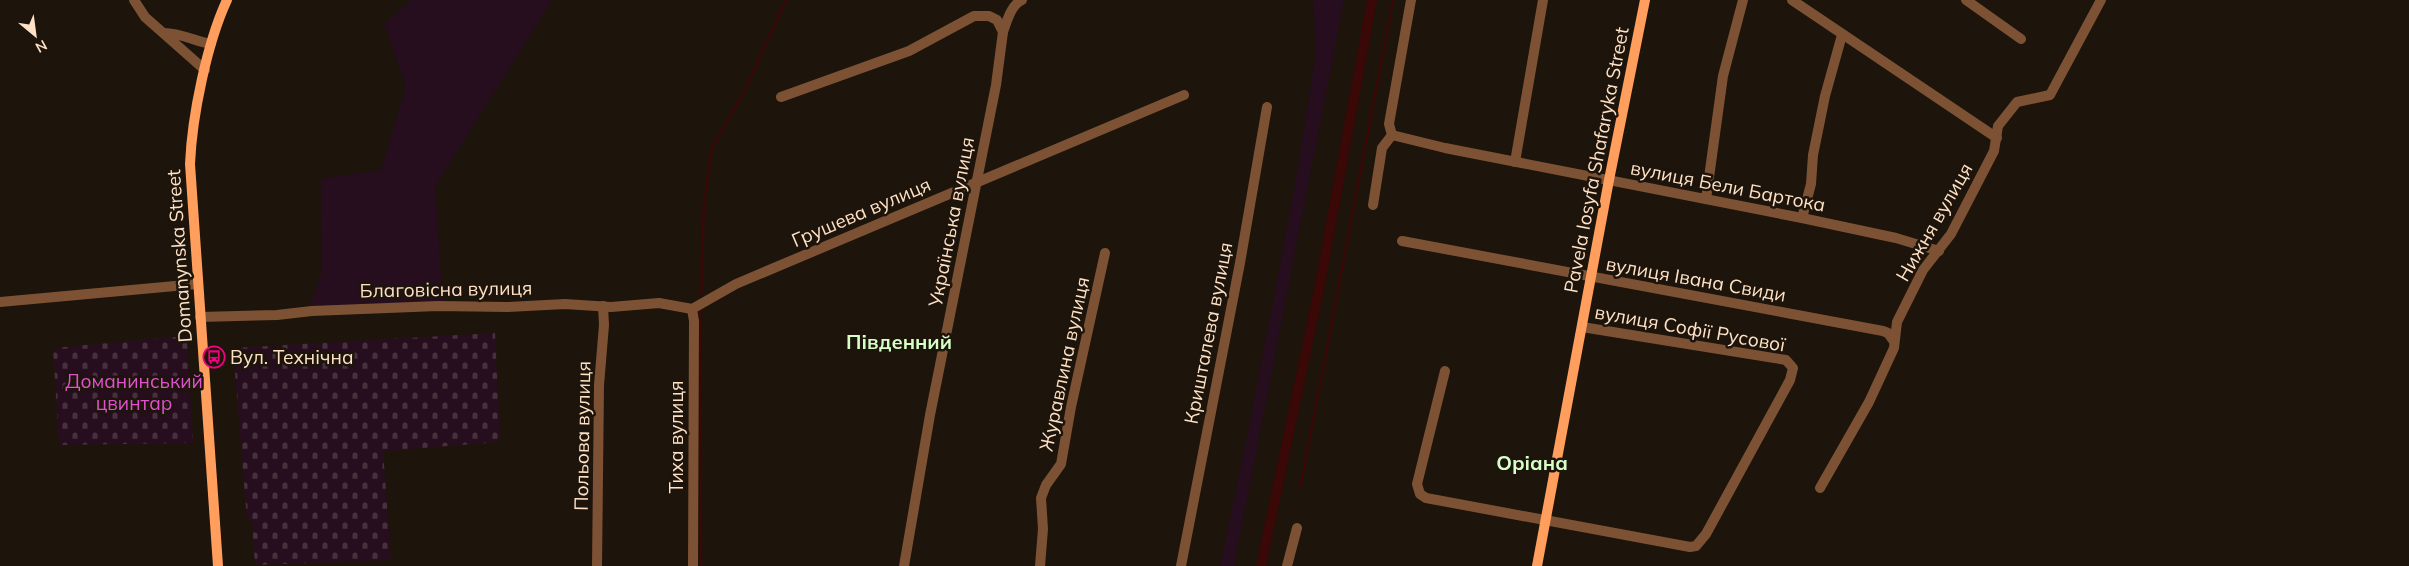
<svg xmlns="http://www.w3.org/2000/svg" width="2409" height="566" font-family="Mulish,sans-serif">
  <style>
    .green { fill: #270e1e }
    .cemetery { fill: url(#cemetery-stones) }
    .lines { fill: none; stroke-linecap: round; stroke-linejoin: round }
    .stream { stroke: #390807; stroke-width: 2.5 }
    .canal { stroke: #390807; stroke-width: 10 }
    .street { stroke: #7d5234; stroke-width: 10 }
    .secondary { stroke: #ff9e5d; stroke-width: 10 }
    .labels { text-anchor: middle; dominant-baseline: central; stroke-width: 5; stroke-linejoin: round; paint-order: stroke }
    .street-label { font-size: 19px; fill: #ffe2c6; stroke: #1d140b }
    .poi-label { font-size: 19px; fill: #ffe2c6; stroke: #1d140b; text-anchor: start }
    .park-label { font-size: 19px; fill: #e150cf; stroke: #1d140b }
    .neighbourhood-label { font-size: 20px; font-weight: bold; fill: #d7ffc8; stroke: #1d140b }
  </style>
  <defs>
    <pattern id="cemetery-stones" width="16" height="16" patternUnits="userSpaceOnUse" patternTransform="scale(1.25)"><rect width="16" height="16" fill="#270e1e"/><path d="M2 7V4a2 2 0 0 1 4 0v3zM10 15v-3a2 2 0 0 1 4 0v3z" fill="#47313d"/></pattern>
  </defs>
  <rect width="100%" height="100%" fill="#1d140b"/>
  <g class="green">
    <path d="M412,0h140l-117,186 8,118 -133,2 12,-34 -1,-93 60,-9 25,-84 -22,-62z"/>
    <path d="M1313,0h31l-110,566h-14l26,-124 47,-246 23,-143z"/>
  </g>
  <g class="cemetery">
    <path d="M495,333l5,109 -117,9 8,109 -136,5 -3,-45h-5l-14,-172z"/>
    <path d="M187,336l6,107 -134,2 -6,-97z"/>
  </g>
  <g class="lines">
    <g class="stream">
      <path d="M701,294l3,-92 8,-54 32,-56 42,-92"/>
      <path d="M700,311l1,255"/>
      <path d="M1300,489l93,-489"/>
    </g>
    <path class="canal" d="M1261,566l58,-277 53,-289"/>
    <g class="street">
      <path d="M134,0l11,17 60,53"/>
      <path d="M1792,0l205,138"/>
      <path d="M1966,0l55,39"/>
      <path d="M164,33c17,0 30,8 47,11"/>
      <path d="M781,97l128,-46 65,-35h15l8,4 6,12c4,-11 8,-27 19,-32"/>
      <path d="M1392,135l53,13 357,70 94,20 43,13"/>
      <path d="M1515,162l28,-162"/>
      <path d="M1706,199l17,-123 20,-76"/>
      <path d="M1373,205l9,-57 10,-13 -3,-11 22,-124"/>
      <path d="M1802,218l9,-34 2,-29 12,-59 17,-61"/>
      <path d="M1402,241l481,90 5,2 5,7"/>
      <path d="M0,302l197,-18"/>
      <path d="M692,309l44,-25 448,-189"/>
      <path d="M692,309l2,12 -1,245"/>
      <path d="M200,317l77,-2 35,-4 126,-5 70,1 57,-3 46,3 48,-4 33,6"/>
      <path d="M1445,371l-28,113 3,10 6,4 264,49 6,-1 10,-12 84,-154 3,-12 -7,-8 -204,-33"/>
      <path d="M1820,488l49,-86 25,-54 3,-26 26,-52 28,-36 43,-83 4,-25 19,-24 33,-7 51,-95"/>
      <path d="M597,566l2,-181 5,-60 -1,-19"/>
      <path d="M904,566l26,-151 66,-330 7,-53"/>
      <path d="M1040,566l3,-37 -2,-31 5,-13 15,-21 10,-57 34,-154"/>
      <path d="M1181,566l59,-303 27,-156"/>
      <path d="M1287,566l10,-38"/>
    </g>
    <g class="secondary">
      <path d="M218,566l-28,-402c2,-48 17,-121 37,-164"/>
      <path d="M1537,566l72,-386 36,-180"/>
    </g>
  </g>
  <defs>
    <g id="bus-ring" transform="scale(1.125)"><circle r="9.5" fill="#1d140b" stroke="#f1007f" stroke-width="1.5"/><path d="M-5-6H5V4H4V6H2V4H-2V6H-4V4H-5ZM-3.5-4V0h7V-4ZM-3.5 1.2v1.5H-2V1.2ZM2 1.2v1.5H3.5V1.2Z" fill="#f1007f"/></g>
  </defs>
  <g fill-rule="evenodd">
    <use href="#bus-ring" x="214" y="357"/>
  </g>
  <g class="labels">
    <g class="street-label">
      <text transform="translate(1596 160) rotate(-79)">Pavela Iosyfa Shafaryka Street</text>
      <text transform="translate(1728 186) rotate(11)">вулиця Бели Бартока</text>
      <text transform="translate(861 212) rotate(-23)">Грушева вулиця</text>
      <text transform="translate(951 222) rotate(-79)">Українська вулиця</text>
      <text transform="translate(1934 222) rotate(-60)">Нижня вулиця</text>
      <text transform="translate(179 256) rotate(-94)">Domanynska Street</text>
      <text transform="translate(1696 279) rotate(10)">вулиця Івана Свиди</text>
      <text transform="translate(446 289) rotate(-1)">Благовісна вулиця</text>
      <text transform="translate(1690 328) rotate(10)">вулиця Софії Русової</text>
      <text transform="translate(1208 333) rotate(-79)">Кришталева вулиця</text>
      <text transform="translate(1064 364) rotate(-78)">Журавлина вулиця</text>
      <text transform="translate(582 436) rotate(-89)">Польова вулиця</text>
      <text transform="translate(676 437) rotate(-90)">Тиха вулиця</text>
    </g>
    <g class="poi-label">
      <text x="230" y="357">Вул. Технічна</text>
    </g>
    <g class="park-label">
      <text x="134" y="381">Доманинський<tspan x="134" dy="22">цвинтар</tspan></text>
    </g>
    <g class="neighbourhood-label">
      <text x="899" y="341">Південний</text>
      <text x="1532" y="462">Оріана</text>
    </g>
  </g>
  <g transform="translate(35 35) rotate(151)" stroke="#1d140b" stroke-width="4" paint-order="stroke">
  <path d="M0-4L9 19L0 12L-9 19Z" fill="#ffe2c6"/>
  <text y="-8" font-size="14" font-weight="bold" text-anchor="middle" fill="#ffe2c6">N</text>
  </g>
</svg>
